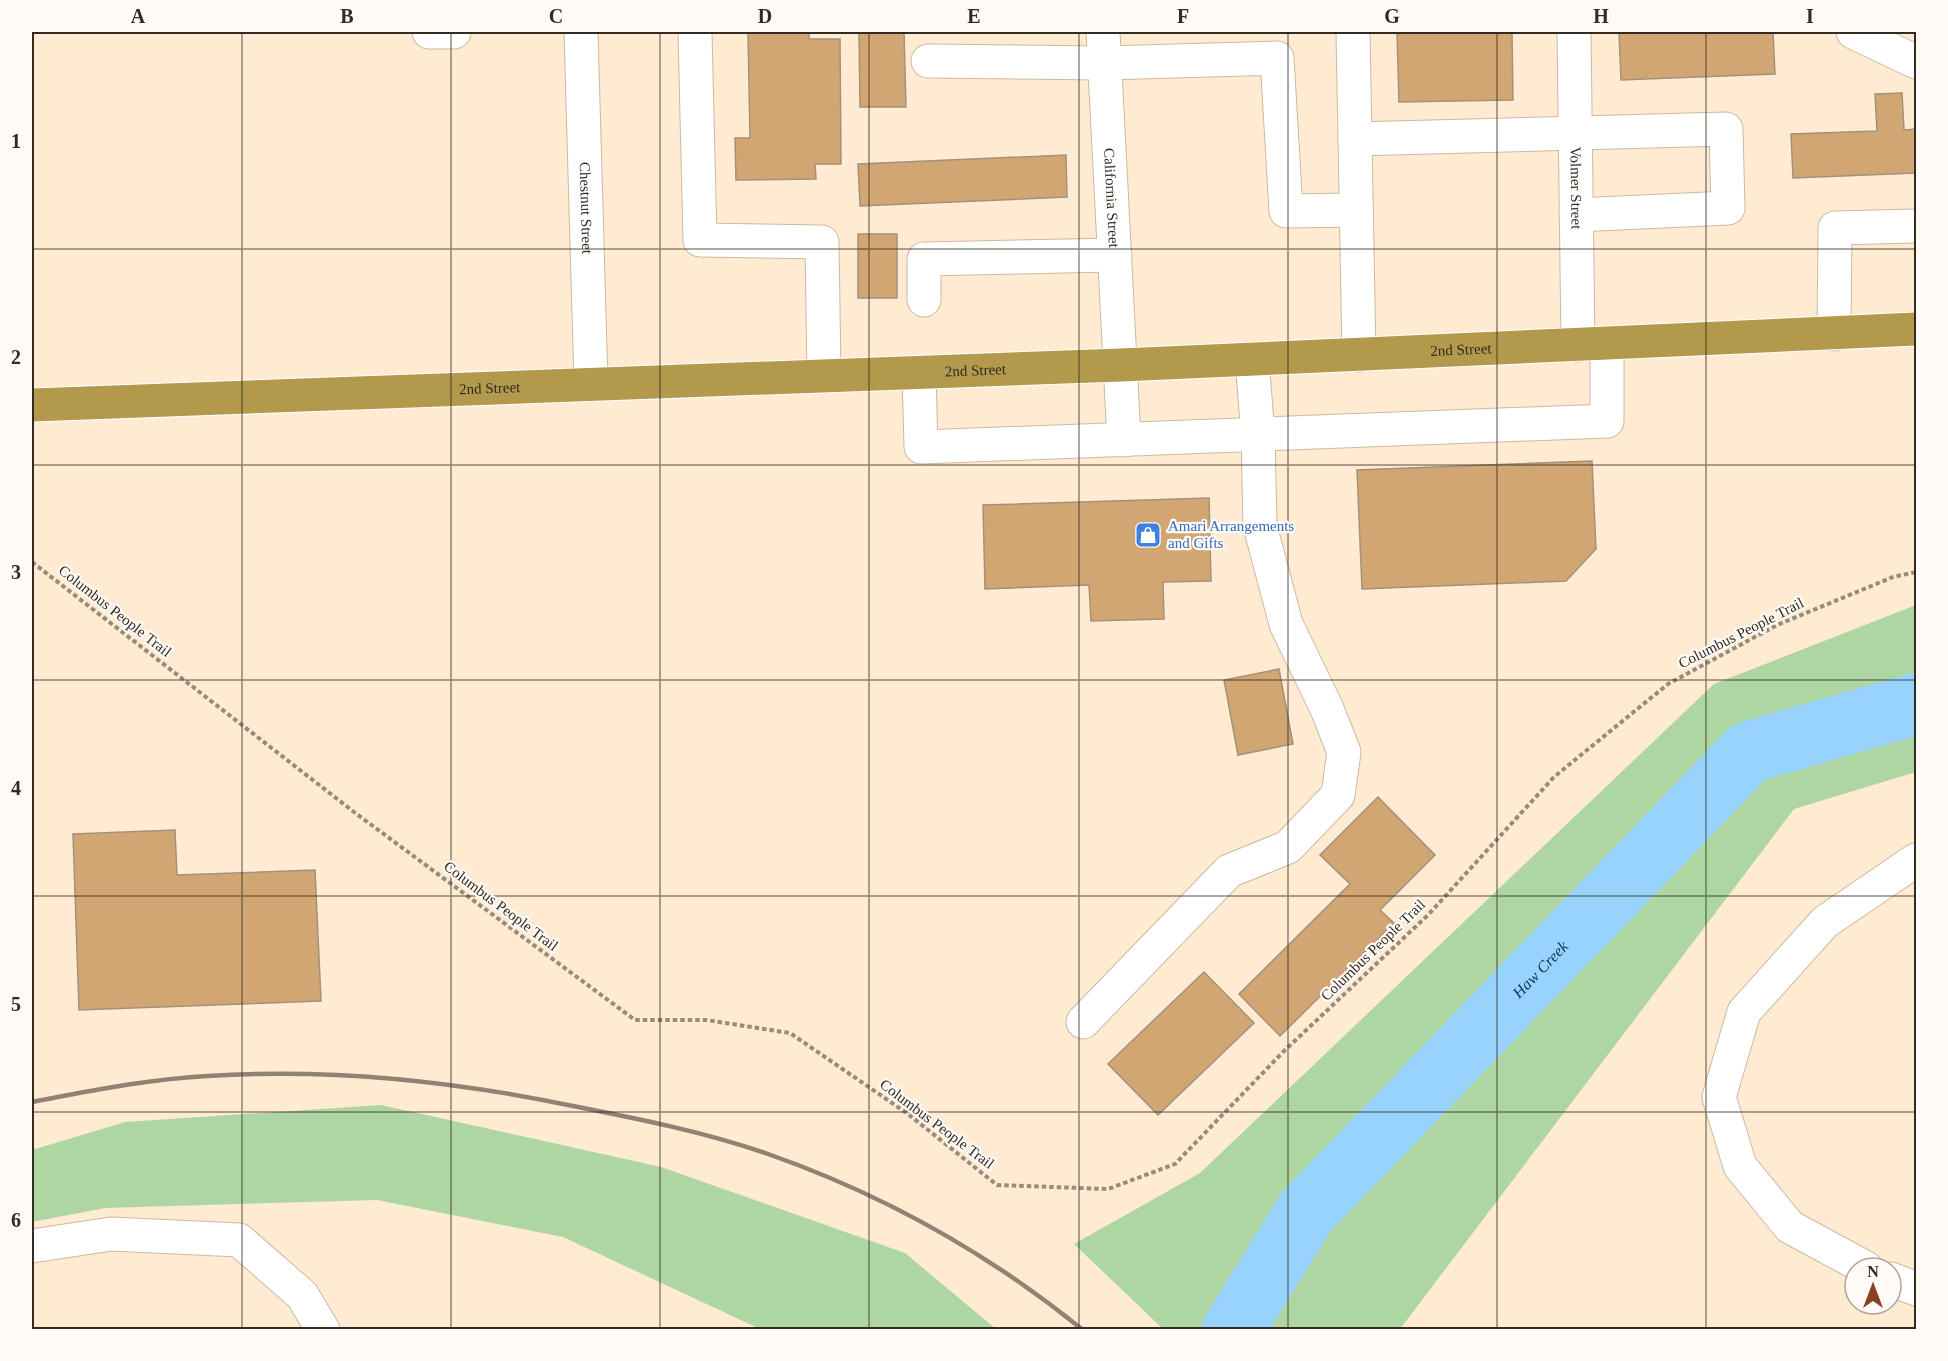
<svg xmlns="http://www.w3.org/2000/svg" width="1948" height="1361" font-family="Georgia,serif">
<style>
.green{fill:#aed6a2}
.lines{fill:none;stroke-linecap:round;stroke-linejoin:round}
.river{stroke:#98d3fe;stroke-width:62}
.building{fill:#d2a672;stroke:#a4917b;stroke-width:1.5}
.minor-casing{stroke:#cdb9a2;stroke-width:35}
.highway-casing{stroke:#fff;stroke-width:35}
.path{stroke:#998b7a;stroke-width:4;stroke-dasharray:4.5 3;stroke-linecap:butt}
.minor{stroke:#fff;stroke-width:33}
.highway{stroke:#b2994b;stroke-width:33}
.rail{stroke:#918373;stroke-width:4.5}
.grid{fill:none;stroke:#322b22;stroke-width:1.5;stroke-opacity:0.55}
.labels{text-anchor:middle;stroke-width:4.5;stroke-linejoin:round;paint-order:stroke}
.street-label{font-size:15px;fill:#322b22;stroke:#fefaf5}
.shop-label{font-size:15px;fill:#366cbe;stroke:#fefaf5;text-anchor:start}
.water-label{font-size:16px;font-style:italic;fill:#0b3a56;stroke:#fefaf5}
.neatline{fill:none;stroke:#322b22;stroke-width:2}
.grid-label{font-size:20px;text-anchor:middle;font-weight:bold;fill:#322b22}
</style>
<rect width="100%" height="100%" fill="#ffead2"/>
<!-- green -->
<g class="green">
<polygon points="1916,605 1916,772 1794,809 1400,1329 1163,1329 1074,1244 1200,1173 1714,684"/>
<polygon points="381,1105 661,1167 905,1253 996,1329 760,1329 563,1237 377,1200 105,1208 32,1222 32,1150 125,1122"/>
</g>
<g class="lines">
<!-- river -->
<path class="river" id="s1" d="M1233,1330L1306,1212L1749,752L1916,704"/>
</g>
<!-- building -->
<g class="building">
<polygon points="748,32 809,32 809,39 840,39 841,164 815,164 816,179 736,180 735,138 750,138"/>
<polygon points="859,32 904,32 906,107 860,107"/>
<polygon points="1397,32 1512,32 1513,100 1399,102"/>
<polygon points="1619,32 1773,32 1775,74 1621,80"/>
<polygon points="1902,93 1904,130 1916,129 1916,173 1793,178 1791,134 1877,131 1875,94"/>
<polygon points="1066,155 1067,197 860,206 858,164"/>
<rect x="858" y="234" width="39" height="64"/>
<polygon points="1592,461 1596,549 1566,581 1362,589 1357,470"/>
<polygon points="1209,498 1211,581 1163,582 1164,619 1091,621 1089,585 985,589 983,505"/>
<polygon points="1279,669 1293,744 1238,755 1224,680"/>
<polygon points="1378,797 1435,855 1380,910 1394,923 1280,1036 1239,994 1350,884 1320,855"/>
<polygon points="175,830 177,875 315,870 321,1001 79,1010 73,834"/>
<polygon points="1204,972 1254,1023 1158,1115 1108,1064"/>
</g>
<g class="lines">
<!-- minor casing -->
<g class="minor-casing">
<g id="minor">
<polyline points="429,32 454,32"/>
<path id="s2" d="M581,32L591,384"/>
<polyline points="695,32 700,240 822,242 824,375"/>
<path id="s3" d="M1103,32L1124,440"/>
<polyline points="1353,32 1359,355"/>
<path id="s4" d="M1574,32L1578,345"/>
<polyline points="1853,32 1916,62"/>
<polyline points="928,61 1105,63 1277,58 1286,211 1356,210"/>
<polyline points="1355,139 1726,129 1728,208 1576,215"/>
<polyline points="924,300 924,259 1115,255"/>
<polyline points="1834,334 1835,228 1916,226"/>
<polyline points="919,373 921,447 1607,421 1607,344"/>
<polyline points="1083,1022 1229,871 1288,847 1338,795 1344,752 1327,709 1286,624 1260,526 1258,435 1252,360"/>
<polyline points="32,1246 111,1234 239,1240 302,1295 323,1330"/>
<polyline points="1866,1268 1790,1227 1740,1166 1719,1097 1744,1012 1825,922 1916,860"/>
<polyline points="1891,1279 1916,1289"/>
</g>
</g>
<!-- highway casing -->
<g class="highway-casing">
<g id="highway">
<path id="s5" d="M32,405L1121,365L1916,329"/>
</g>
</g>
<!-- path -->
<polyline class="path" points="32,562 354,812 635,1020 706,1020 790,1033 908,1114 997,1185 1108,1189 1175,1164 1283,1052 1428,915 1554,777 1668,684 1777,625 1893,577 1916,572"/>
<!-- minor -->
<use href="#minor" class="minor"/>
<!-- highway -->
<use href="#highway" class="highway"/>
<!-- rail -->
<path class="rail" d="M32,1102C90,1091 149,1079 208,1076C330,1068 454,1081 573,1106C639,1119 705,1132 768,1154C882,1194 988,1253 1083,1330"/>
</g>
<!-- grid -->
<path class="grid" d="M242,32V1330M451,32V1330M660,32V1330M869,32V1330M1079,32V1330M1288,32V1330M1497,32V1330M1706,32V1330M32,249H1916M32,465H1916M32,680H1916M32,896H1916M32,1112H1916"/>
<!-- icons -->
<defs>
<g id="shop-square" transform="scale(1.35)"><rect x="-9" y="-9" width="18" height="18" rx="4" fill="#3f7fe0" stroke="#fefaf5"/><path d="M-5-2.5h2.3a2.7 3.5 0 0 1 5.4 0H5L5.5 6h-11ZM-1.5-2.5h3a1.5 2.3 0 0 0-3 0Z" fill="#fff"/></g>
</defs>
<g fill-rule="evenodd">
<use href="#shop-square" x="1148" y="535"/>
</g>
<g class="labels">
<!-- street labels -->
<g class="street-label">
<text dy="5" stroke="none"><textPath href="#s4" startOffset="156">Volmer Street</textPath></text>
<text dy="5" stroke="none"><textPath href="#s3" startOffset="166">California Street</textPath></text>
<text dy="5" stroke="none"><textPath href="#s2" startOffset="176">Chestnut Street</textPath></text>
<text dy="5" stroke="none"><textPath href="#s5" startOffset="1430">2nd Street</textPath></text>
<text dy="5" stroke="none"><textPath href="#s5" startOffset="944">2nd Street</textPath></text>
<text dy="5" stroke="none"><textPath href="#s5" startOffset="458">2nd Street</textPath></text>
<text transform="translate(115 611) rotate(38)" y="5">Columbus People Trail</text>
<text transform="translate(1741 633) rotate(-27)" y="5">Columbus People Trail</text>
<text transform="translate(501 906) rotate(37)" y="5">Columbus People Trail</text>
<text transform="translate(1373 950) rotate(-44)" y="5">Columbus People Trail</text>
<text transform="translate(937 1124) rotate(37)" y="5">Columbus People Trail</text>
</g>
<!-- shop labels -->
<g class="shop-label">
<text x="1168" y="531">Amari Arrangements<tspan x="1168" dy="17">and Gifts</tspan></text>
</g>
<!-- water labels -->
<g class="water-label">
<text dy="6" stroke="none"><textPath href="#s1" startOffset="476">Haw Creek</textPath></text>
</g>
</g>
<!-- border -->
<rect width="1948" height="1361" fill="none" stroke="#fefaf5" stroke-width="66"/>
<!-- north arrow -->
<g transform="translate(1873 1286)"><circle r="28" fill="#fefaf5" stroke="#aca7a1" stroke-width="1.5"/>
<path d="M0-4.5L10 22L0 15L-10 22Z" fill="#8a4123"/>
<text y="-9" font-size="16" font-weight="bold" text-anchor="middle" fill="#322b22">N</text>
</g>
<rect x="33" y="33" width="1882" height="1295" class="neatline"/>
<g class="grid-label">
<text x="138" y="23">A</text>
<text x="347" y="23">B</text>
<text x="556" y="23">C</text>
<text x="765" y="23">D</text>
<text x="974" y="23">E</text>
<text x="1183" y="23">F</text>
<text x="1392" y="23">G</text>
<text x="1601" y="23">H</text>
<text x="1810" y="23">I</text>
<text x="16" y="148">1</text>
<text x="16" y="364">2</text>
<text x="16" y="579">3</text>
<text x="16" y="795">4</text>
<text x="16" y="1011">5</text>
<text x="16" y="1227">6</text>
</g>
</svg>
